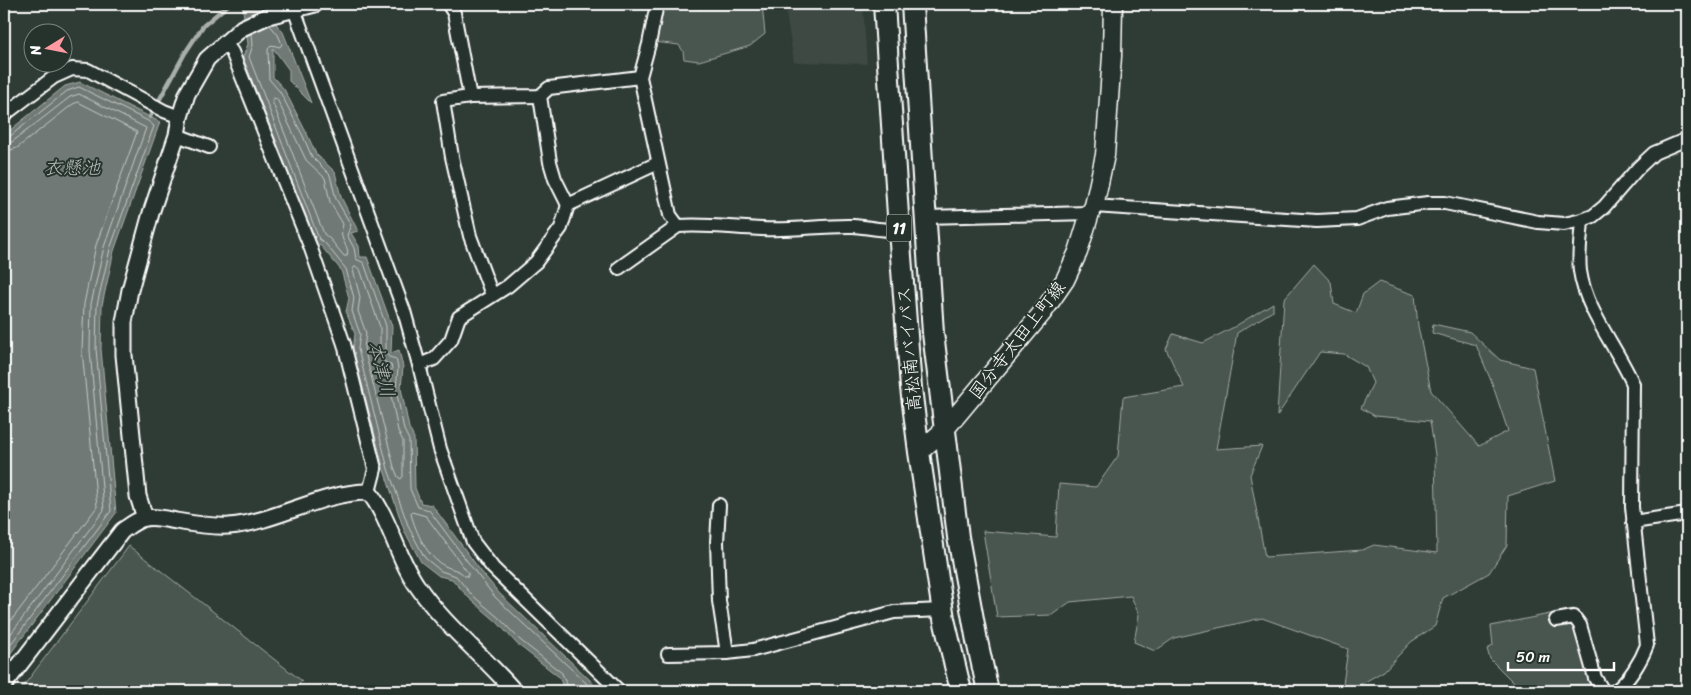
<svg xmlns="http://www.w3.org/2000/svg" width="1691" height="695" font-family="Sriracha,'Klee One',sans-serif">
<style>
.built{fill:#3c4842}
.green{fill:#4a544f;stroke:#a4aaa7}
.water{fill:#707975;stroke:#a9afac}
.lines{fill:none;stroke-linecap:round;stroke-linejoin:round}
.shore{stroke:#c6c9c8;stroke-width:1}
.stream{stroke:#a9afac;stroke-width:4.5}
.minor-casing{stroke:#fff;stroke-width:16}
.tertiary-casing{stroke:#fff;stroke-width:19}
.secondary-casing{stroke:#fff;stroke-width:21}
.trunk-casing{stroke:#fff;stroke-width:24}
.minor{stroke:#26332d;stroke-width:12}
.tertiary{stroke:#26332d;stroke-width:15}
.secondary{stroke:#26332d;stroke-width:18}
.trunk{stroke:#26332d;stroke-width:20}
.labels{text-anchor:middle;stroke-width:4;stroke-linejoin:round;paint-order:stroke}
.shield{fill:#26332d;stroke:#bec2c0;stroke-width:1}
.shield-label{font-size:16px;font-weight:bold;fill:#fff}
.street-label{font-size:18px;fill:#fff;stroke:#26332d}
.water-label{font-size:19px;font-style:italic;fill:#b8bcba;stroke:#26332d}
</style>
<rect width="100%" height="100%" fill="#2f3b35"/>
<filter id="ink" filterUnits="userSpaceOnUse"><feTurbulence type="fractalNoise" baseFrequency=".02" numOctaves="2"/><feDisplacementMap in="SourceGraphic" scale="10" xChannelSelector="R" yChannelSelector="G"/><feConvolveMatrix kernelMatrix="1 2 1 2 8 2 1 2 1" color-interpolation-filters="sRGB"/></filter>
<g filter="url(#ink)">
<!-- built -->
<polygon class="built" points="792,4 863,4 867,64 794,62 786,14"/>
<!-- green -->
<g class="green">
<polygon points="663,4 697,4 698,9 744,5 745,4 762,4 765,34 750,46 699,61 684,59 683,51 679,45 654,42"/>
<polygon points="1314,264 1331,282 1334,304 1356,313 1363,294 1379,282 1415,295 1418,326 1431,391 1479,446 1508,431 1492,383 1476,345 1432,333 1433,324 1470,332 1500,360 1533,368 1555,481 1508,496 1507,545 1489,573 1443,598 1435,626 1411,642 1384,671 1349,691 1342,691 1348,649 1262,618 1174,638 1155,651 1134,642 1139,615 1131,596 1070,602 1052,615 997,617 983,531 1056,537 1059,484 1096,487 1118,456 1123,397 1184,387 1166,349 1173,334 1203,343 1234,327 1273,303 1273,311 1237,333 1216,449 1262,446 1250,475 1265,557 1362,550 1374,545 1437,553 1435,455 1430,421 1375,416 1361,408 1373,383 1366,367 1344,354 1320,352 1277,416 1284,299"/>
<polygon points="129,546 302,681 294,691 27,691 22,688"/>
<polygon points="1574,609 1593,684 1517,686 1490,659 1487,649 1493,646 1491,626"/>
</g>
<!-- water -->
<g class="water">
<polygon points="242,4 259,4 283,32 311,103 289,81 289,70 273,48 273,77 284,89 307,134 316,154 335,172 341,197 358,231 351,233 359,246 360,257 367,257 392,326 391,353 399,350 403,367 401,388 409,428 414,438 415,488 421,503 432,505 480,570 499,593 590,680 599,691 565,691 559,677 517,644 497,622 468,597 452,579 439,576 421,562 404,530 384,470 353,349 355,334 346,312 349,298 341,270 321,246 315,243 243,57 248,44"/>
<polygon points="80,82 160,122 114,251 102,305 101,349 116,513 4,662 4,135 65,86"/>
</g>
<g class="lines">
<!-- shore -->
<g class="shore">
<polyline points="270,25 278,35 282,44 280,47 272,45 268,49 269,79 280,92 303,136 312,157 330,175 336,199 351,225 347,235 354,248 356,259 364,263 386,326 386,353 389,357 396,359 398,368 396,389 404,430 409,440 410,489 418,507 429,510 476,573 495,597 586,683 593,691"/>
<polyline points="252,33 253,45 249,57 319,239 325,243 346,269 354,298 352,311 360,334 358,349 388,469 409,528 425,558 441,571 456,576 471,594 500,619 520,640 562,673 569,691"/>
<path d="M273,98L277,99L306,160L325,178L330,202L343,224C337,242 351,245 347,256H344L330,239L324,234L272,101Z"/>
<polyline points="4,138 9,137 67,91 79,87 148,121 154,126 110,249 97,305 96,349 111,511 4,653"/>
<polyline points="4,144 12,142 70,97 79,94 146,128 104,247 91,304 90,350 104,510 4,643"/>
<polyline points="4,152 17,148 73,104 78,102 137,132 96,245 84,304 82,350 97,507 4,630"/>
<polygon points="355,267 360,269 380,327 380,356 385,362 391,365 392,368 390,390 398,431 403,441 403,476 401,479 398,477 394,467 364,348 366,333 358,311 360,297 353,270"/>
<path d="M412,512L426,516L468,573V576H465C458,569 453,570 445,566C427,558 416,532 411,514Z"/>
</g>
<!-- stream -->
<polyline class="stream" points="150,117 185,53 203,26 229,4"/>
<!-- minor casing -->
<g class="minor-casing">
<g id="minor">
<polyline points="448,4 454,13 470,97 540,96 549,88 640,77"/>
<path d="M657,4L649,44L640,77L670,215L678,226C708,224 733,228 762,229C793,231 823,225 853,226C869,227 883,231 899,230"/>
<polyline points="294,9 404,311 419,365 440,449 473,542 493,568 619,691"/>
<polyline points="225,42 232,52 310,246 344,344 375,469 369,492"/>
<polyline points="540,96 550,162 555,179 568,205"/>
<polyline points="470,97 443,101 452,157 470,236 492,295"/>
<polyline points="4,115 54,77 72,69 88,70 164,111 180,117"/>
<polyline points="177,135 209,147"/>
<polyline points="1094,206 1317,221 1357,219 1387,208 1428,203 1445,203 1538,222 1564,224 1582,220 1593,216 1604,207 1638,168 1654,153 1687,139"/>
<polyline points="925,217 1090,213"/>
<path d="M1582,220C1581,237 1578,255 1580,271C1586,312 1617,347 1633,384L1632,507L1647,645C1641,661 1629,681 1615,691"/>
<polyline points="619,268 678,226"/>
<polyline points="419,365 434,359 451,340 459,317 508,286 536,262 561,228 568,205 658,163"/>
<polyline points="719,505 717,542 719,601 727,653"/>
<polyline points="1633,522 1687,514"/>
<polyline points="1556,620 1574,617 1580,625 1595,678 1603,691"/>
<polyline points="668,654 727,653 753,650 894,612 943,610"/>
</g>
</g>
<!-- tertiary casing -->
<g class="tertiary-casing">
<g id="tertiary">
<polyline points="145,518 138,496 124,355 124,322 130,290 151,213 177,135 180,117 187,94 207,59 242,28 268,16 315,4"/>
<path d="M4,685L122,531C129,526 136,520 145,518C155,516 166,519 176,521C193,524 211,527 229,526C277,522 320,492 369,492C391,521 397,558 418,587C445,626 483,655 514,691"/>
</g>
</g>
<!-- secondary casing -->
<g class="secondary-casing">
<polyline id="secondary" points="919,452 944,430 957,415 1043,312 1065,280 1078,252 1090,213 1094,206 1105,155 1112,56 1113,4"/>
</g>
<!-- trunk casing -->
<g class="trunk-casing">
<g id="trunk">
<polyline points="884,4 899,230 911,388 919,452 944,619 961,691"/>
<polyline points="912,4 933,333 958,537 977,641 988,691"/>
</g>
</g>
<!-- minor -->
<use href="#minor" class="minor"/>
<!-- tertiary -->
<use href="#tertiary" class="tertiary"/>
<!-- secondary -->
<use href="#secondary" class="secondary"/>
<!-- trunk -->
<use href="#trunk" class="trunk"/>
</g>
</g>
<g class="labels">
<!-- shield labels -->
<rect class="shield" x="886.5" y="214.5" width="25" height="27" rx="4"/>
<g class="shield-label">
<text x="899" y="234">11</text>
</g>
<!-- street labels -->
<g class="street-label">
<text transform="translate(1017 340) rotate(-52)" y="6">国分寺太田上町線</text>
<text transform="translate(909 349) rotate(-95)" y="6">高松南バイパス</text>
</g>
<!-- water labels -->
<g class="water-label">
<text x="72" y="174">衣懸池</text>
<text transform="translate(382 369) rotate(76)" y="7">本津川</text>
</g>
</g>
<!-- margin -->
<rect width="1691" height="695" fill="none" stroke="#26332d" stroke-width="20"/>
<rect x="10" y="10" width="1671" height="675" fill="none" stroke="#fff" stroke-width="2" filter="url(#ink)"/>
<!-- north arrow -->
<g transform="translate(48 48) rotate(260)"><circle r="24" fill="#26332d" stroke="#7d8581"/>
<path d="M0-4L9 19L0 12L-9 19Z" fill="#ff9aa2"/>
<text y="-8" font-size="14" font-weight="bold" text-anchor="middle" fill="#ffffff">N</text>
</g>
<!-- scale -->
<path d="M1508 662v8h106v-8" fill="none" stroke="#ffffff" stroke-width="2.5"/>
<text x="1516" y="662" font-size="15" fill="#ffffff" stroke="#26332d" stroke-width="4" paint-order="stroke">50 m</text>
</svg>
